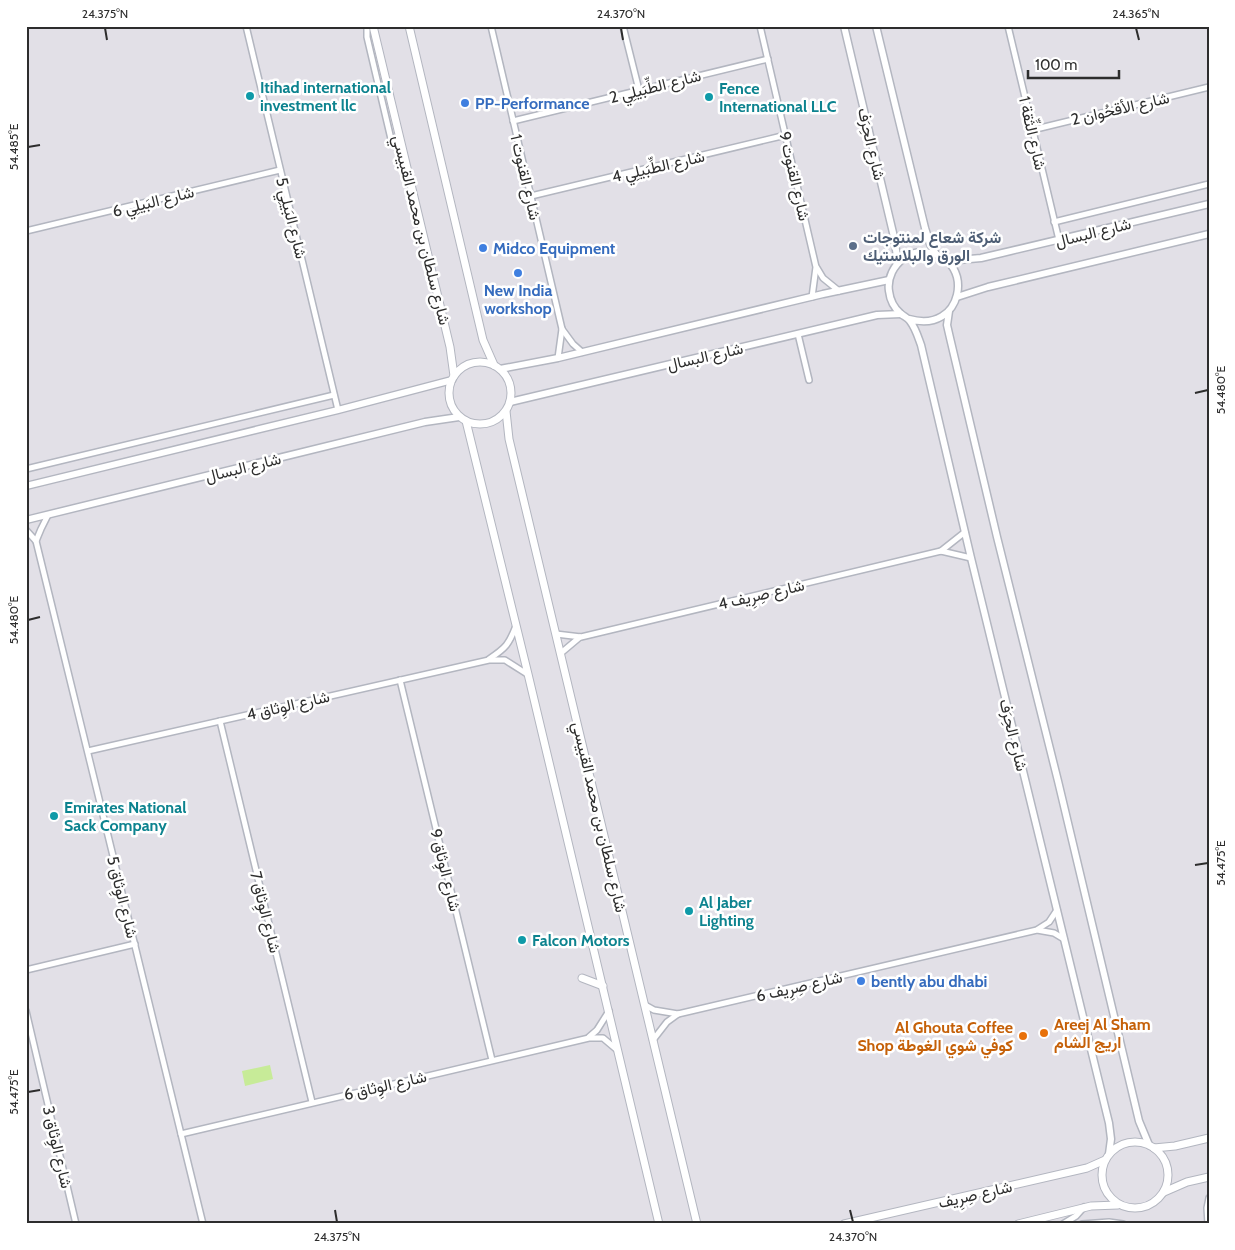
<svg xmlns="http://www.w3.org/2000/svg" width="1235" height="1250" font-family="Cabin,Vazirmatn,sans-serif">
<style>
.industrial{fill:#e2e0e7}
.pitch{fill:#c7eb98}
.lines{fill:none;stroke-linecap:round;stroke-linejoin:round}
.minor-casing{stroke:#b3b6c0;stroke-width:8}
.tertiary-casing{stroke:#b3b6c0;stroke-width:9}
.secondary-casing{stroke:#b3b6c0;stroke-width:9}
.minor{stroke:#fff;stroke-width:5}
.tertiary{stroke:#fff;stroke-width:6}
.secondary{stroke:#fff;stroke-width:7}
.ticks{fill:none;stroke:#2d2d2d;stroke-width:2}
.culture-dot{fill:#0f9aa8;stroke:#fff;stroke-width:2}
.shop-dot{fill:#3f7fe0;stroke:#fff;stroke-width:2}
.service-dot{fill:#5c6f8a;stroke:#fff;stroke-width:2}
.food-dot{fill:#e8710a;stroke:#fff;stroke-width:2}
.labels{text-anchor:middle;stroke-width:5;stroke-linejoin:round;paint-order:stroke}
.street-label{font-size:16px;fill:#2d2d2d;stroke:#fff}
.culture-label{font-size:16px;font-weight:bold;fill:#0d838f;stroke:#fff;text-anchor:start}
.shop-label{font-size:16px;font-weight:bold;fill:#366cbe;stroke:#fff;text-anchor:start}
.service-label{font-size:16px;font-weight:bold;fill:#4e5e75;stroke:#fff;text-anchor:start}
.food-label{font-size:16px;font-weight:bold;fill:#c56008;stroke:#fff;text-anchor:start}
.neatline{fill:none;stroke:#2d2d2d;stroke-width:2}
.ticks-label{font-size:12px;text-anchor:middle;fill:#2d2d2d}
</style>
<rect width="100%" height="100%" fill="#eee8e0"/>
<!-- industrial -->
<rect class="industrial" x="26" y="26" width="1183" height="1198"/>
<!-- pitch -->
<polygon class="pitch" points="270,1065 273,1079 245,1086 242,1071"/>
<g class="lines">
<!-- minor casing -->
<g class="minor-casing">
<g id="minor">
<polyline points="246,26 338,410"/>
<polyline points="367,26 367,37 391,139 403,158"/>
<polyline points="491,26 562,329 573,344 582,352"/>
<polyline points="623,26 639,90"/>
<polyline points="760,26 816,267 812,297"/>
<polyline points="1008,26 1059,240"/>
<polyline points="513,121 768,59"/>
<polyline points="1032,130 1209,87"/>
<polyline points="531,196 786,135"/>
<polyline points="1054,222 1209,184"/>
<polyline points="26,231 280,170"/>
<polyline points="817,268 823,278 839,291"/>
<polyline points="798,334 809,380"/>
<polyline points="558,358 562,329"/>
<polyline points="26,469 334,395"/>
<polyline points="26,530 36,541 203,1224"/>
<polyline points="36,541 41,529 48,515"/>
<polyline points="941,551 965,532"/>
<polyline points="556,634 581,637 941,551 971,558"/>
<polyline points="561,653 580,637"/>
<path d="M489,659C506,648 509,644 516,626"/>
<polyline points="400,680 492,1060"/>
<polyline points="220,721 312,1102"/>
<polyline points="88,751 489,660 505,660 527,674"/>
<polyline points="1038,929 1049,922 1057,910"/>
<polyline points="26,970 135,944"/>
<polyline points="645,1005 654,1010 678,1014 1037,930 1054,933 1064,939"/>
<polyline points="26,1011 76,1224"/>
<polyline points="589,1037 597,1030 609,1011"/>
<polyline points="653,1040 667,1022 678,1014"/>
<polyline points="181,1134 589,1038 603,1038 616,1049"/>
<polyline points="1063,1224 1076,1216 1084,1207"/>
<polyline points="1082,1224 1109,1222 1123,1224"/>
<polyline points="1208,1224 1207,1208 1209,1198"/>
</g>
</g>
<!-- tertiary casing -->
<g class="tertiary-casing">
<g id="tertiary">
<polyline points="844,26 894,237 898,263"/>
<polyline points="876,26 925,228 930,244 936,254"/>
<polyline points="947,261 981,258 1209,204"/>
<polyline points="957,297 988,287 1209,234"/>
<polyline points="949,311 947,325 950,338 997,537 1058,781 1139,1121 1149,1145"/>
<path d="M909,319C964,335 975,260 930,253C921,251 911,253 904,258C894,265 887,278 889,291C890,300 894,308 901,314C905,317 908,318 910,321C916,329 918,337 921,345L971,558L1109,1123L1111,1139L1109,1154"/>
<polyline points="500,369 558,358 823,294 889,280"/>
<polyline points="510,402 877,315 901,314"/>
<polyline points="26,486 338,410 452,380"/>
<polyline points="26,520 425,422 459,417"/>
</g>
</g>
<!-- secondary casing -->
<g class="secondary-casing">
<g id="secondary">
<polyline points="373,26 450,347 454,376"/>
<polyline points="409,26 483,340 494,365"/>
<circle cx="480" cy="393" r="31"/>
<polyline points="506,411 509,439 697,1224"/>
<polyline points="466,421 528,674 659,1224"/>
<polyline points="582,978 603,986"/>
<circle cx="1135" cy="1175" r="33"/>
<polyline points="1154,1148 1175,1146 1209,1138"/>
<polyline points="1164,1192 1187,1182 1209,1177"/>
<polyline points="844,1224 1087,1168 1105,1160"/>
<polyline points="1018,1224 1091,1206 1118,1205"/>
</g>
</g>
<!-- minor -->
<use href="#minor" class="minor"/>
<!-- tertiary -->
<use href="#tertiary" class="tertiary"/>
<!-- secondary -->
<use href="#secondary" class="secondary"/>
</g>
<!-- ticks -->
<path class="ticks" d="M105,28L107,40M621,28L623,40M1136,28L1139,40M28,147L40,145M1195,393L1208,390M28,620L40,617M1195,865L1208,863M28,1092L40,1090M335,1210L337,1222M850,1210L853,1222"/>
<!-- markers -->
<g class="culture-dot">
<circle cx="250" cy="96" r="5"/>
<circle cx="709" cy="97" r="5"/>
<circle cx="54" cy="816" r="5"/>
<circle cx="689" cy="911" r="5"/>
<circle cx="522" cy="940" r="5"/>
</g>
<g class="shop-dot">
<circle cx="465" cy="103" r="5"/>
<circle cx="483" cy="248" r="5"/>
<circle cx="518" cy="273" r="5"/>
<circle cx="861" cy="981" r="5"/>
</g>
<circle class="service-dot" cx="853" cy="246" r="5"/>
<g class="food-dot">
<circle cx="1044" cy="1033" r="5"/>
<circle cx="1023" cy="1036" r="5"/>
</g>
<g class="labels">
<!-- street labels -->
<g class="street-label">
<text transform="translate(655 86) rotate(-14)" y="6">شارع الطِّبَيلِي 2</text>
<text transform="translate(1120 108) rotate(-13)" y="6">شارع الأقحُوان 2</text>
<text transform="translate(1033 133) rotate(77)" y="6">شارع الثِّقة 1</text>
<text transform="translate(872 144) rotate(77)" y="6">شارع الحِرَف</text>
<text transform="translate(658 166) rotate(-13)" y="6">شارع الطِّبَيلِي 4</text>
<text transform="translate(795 176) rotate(77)" y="6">شارع القنوت 9</text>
<text transform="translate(526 177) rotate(77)" y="6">شارع القنوت 1</text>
<text transform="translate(153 201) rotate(-14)" y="6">شارع البَيلِي 6</text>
<text transform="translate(292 218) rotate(76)" y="6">شارع البَيلِي 5</text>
<text transform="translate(422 230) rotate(76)" y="6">شارع سلطان بن محمد القبيسي</text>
<text transform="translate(1093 232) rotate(-14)" y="6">شارع البسال</text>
<text transform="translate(705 356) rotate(-13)" y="6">شارع البسال</text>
<text transform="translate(243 467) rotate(-14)" y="6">شارع البسال</text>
<text transform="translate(761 594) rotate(-13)" y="6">شارع صِرِيف 4</text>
<text transform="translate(288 705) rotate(-13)" y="6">شارع الوِثاق 4</text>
<text transform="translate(1014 735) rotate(76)" y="6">شارع الحِرَف</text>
<text transform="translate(600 817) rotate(77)" y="6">شارع سلطان بن محمد القبيسي</text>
<text transform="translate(446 870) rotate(76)" y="6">شارع الوِثاق 9</text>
<text transform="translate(123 897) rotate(76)" y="6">شارع الوِثاق 5</text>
<text transform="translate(266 912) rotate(76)" y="6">شارع الوِثاق 7</text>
<text transform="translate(799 986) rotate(-13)" y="6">شارع صِرِيف 6</text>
<text transform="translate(385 1085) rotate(-13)" y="6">شارع الوِثاق 6</text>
<text transform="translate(58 1147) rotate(77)" y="6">شارع الوِثاق 3</text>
<text transform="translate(975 1194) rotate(-13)" y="6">شارع صِرِيف</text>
</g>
<!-- culture labels -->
<g class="culture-label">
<text x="260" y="93">Itihad international<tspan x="260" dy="18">investment llc</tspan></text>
<text x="719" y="94">Fence<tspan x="719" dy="18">International LLC</tspan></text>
<text x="64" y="813">Emirates National<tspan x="64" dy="18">Sack Company</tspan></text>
<text x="699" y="908">Al Jaber<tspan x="699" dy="18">Lighting</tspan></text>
<text x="532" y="946">Falcon Motors</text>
</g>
<!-- shop labels -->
<g class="shop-label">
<text x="475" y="109">PP-Performance</text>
<text x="493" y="254">Midco Equipment</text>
<text x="518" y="296" text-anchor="middle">New India<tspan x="518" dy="18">workshop</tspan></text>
<text x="871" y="987">bently abu dhabi</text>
</g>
<!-- service labels -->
<g class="service-label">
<text x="863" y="243">شركة شعاع لمنتوجات<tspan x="863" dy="18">الورق والبلاستيك</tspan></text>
</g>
<!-- food labels -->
<g class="food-label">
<text x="1054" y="1030">Areej Al Sham<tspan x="1054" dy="18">اريج الشام</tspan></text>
<text x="1013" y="1033" text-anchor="end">Al Ghouta Coffee<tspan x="1013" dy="18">Shop كوفي شوي الغوطة</tspan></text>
</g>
</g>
<!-- border -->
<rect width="1235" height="1250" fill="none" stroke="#ffffff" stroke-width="55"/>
<!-- scale -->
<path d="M1028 70v8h91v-8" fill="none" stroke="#2d2d2d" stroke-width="2.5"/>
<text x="1035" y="70" font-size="15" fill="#2d2d2d" stroke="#ffffff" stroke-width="4" paint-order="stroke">100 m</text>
<rect x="28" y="28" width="1180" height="1194" class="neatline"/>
<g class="ticks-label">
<text x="105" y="18">24.375°N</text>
<text x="621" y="18">24.370°N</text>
<text x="1136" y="18">24.365°N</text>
<text transform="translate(14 147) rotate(-90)" y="4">54.485°E</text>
<text transform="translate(1221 390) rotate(-90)" y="4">54.480°E</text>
<text transform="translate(14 620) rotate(-90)" y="4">54.480°E</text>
<text transform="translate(1221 863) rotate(-90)" y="4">54.475°E</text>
<text transform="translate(14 1092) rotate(-90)" y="4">54.475°E</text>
<text x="337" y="1241">24.375°N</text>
<text x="853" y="1241">24.370°N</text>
</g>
</svg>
